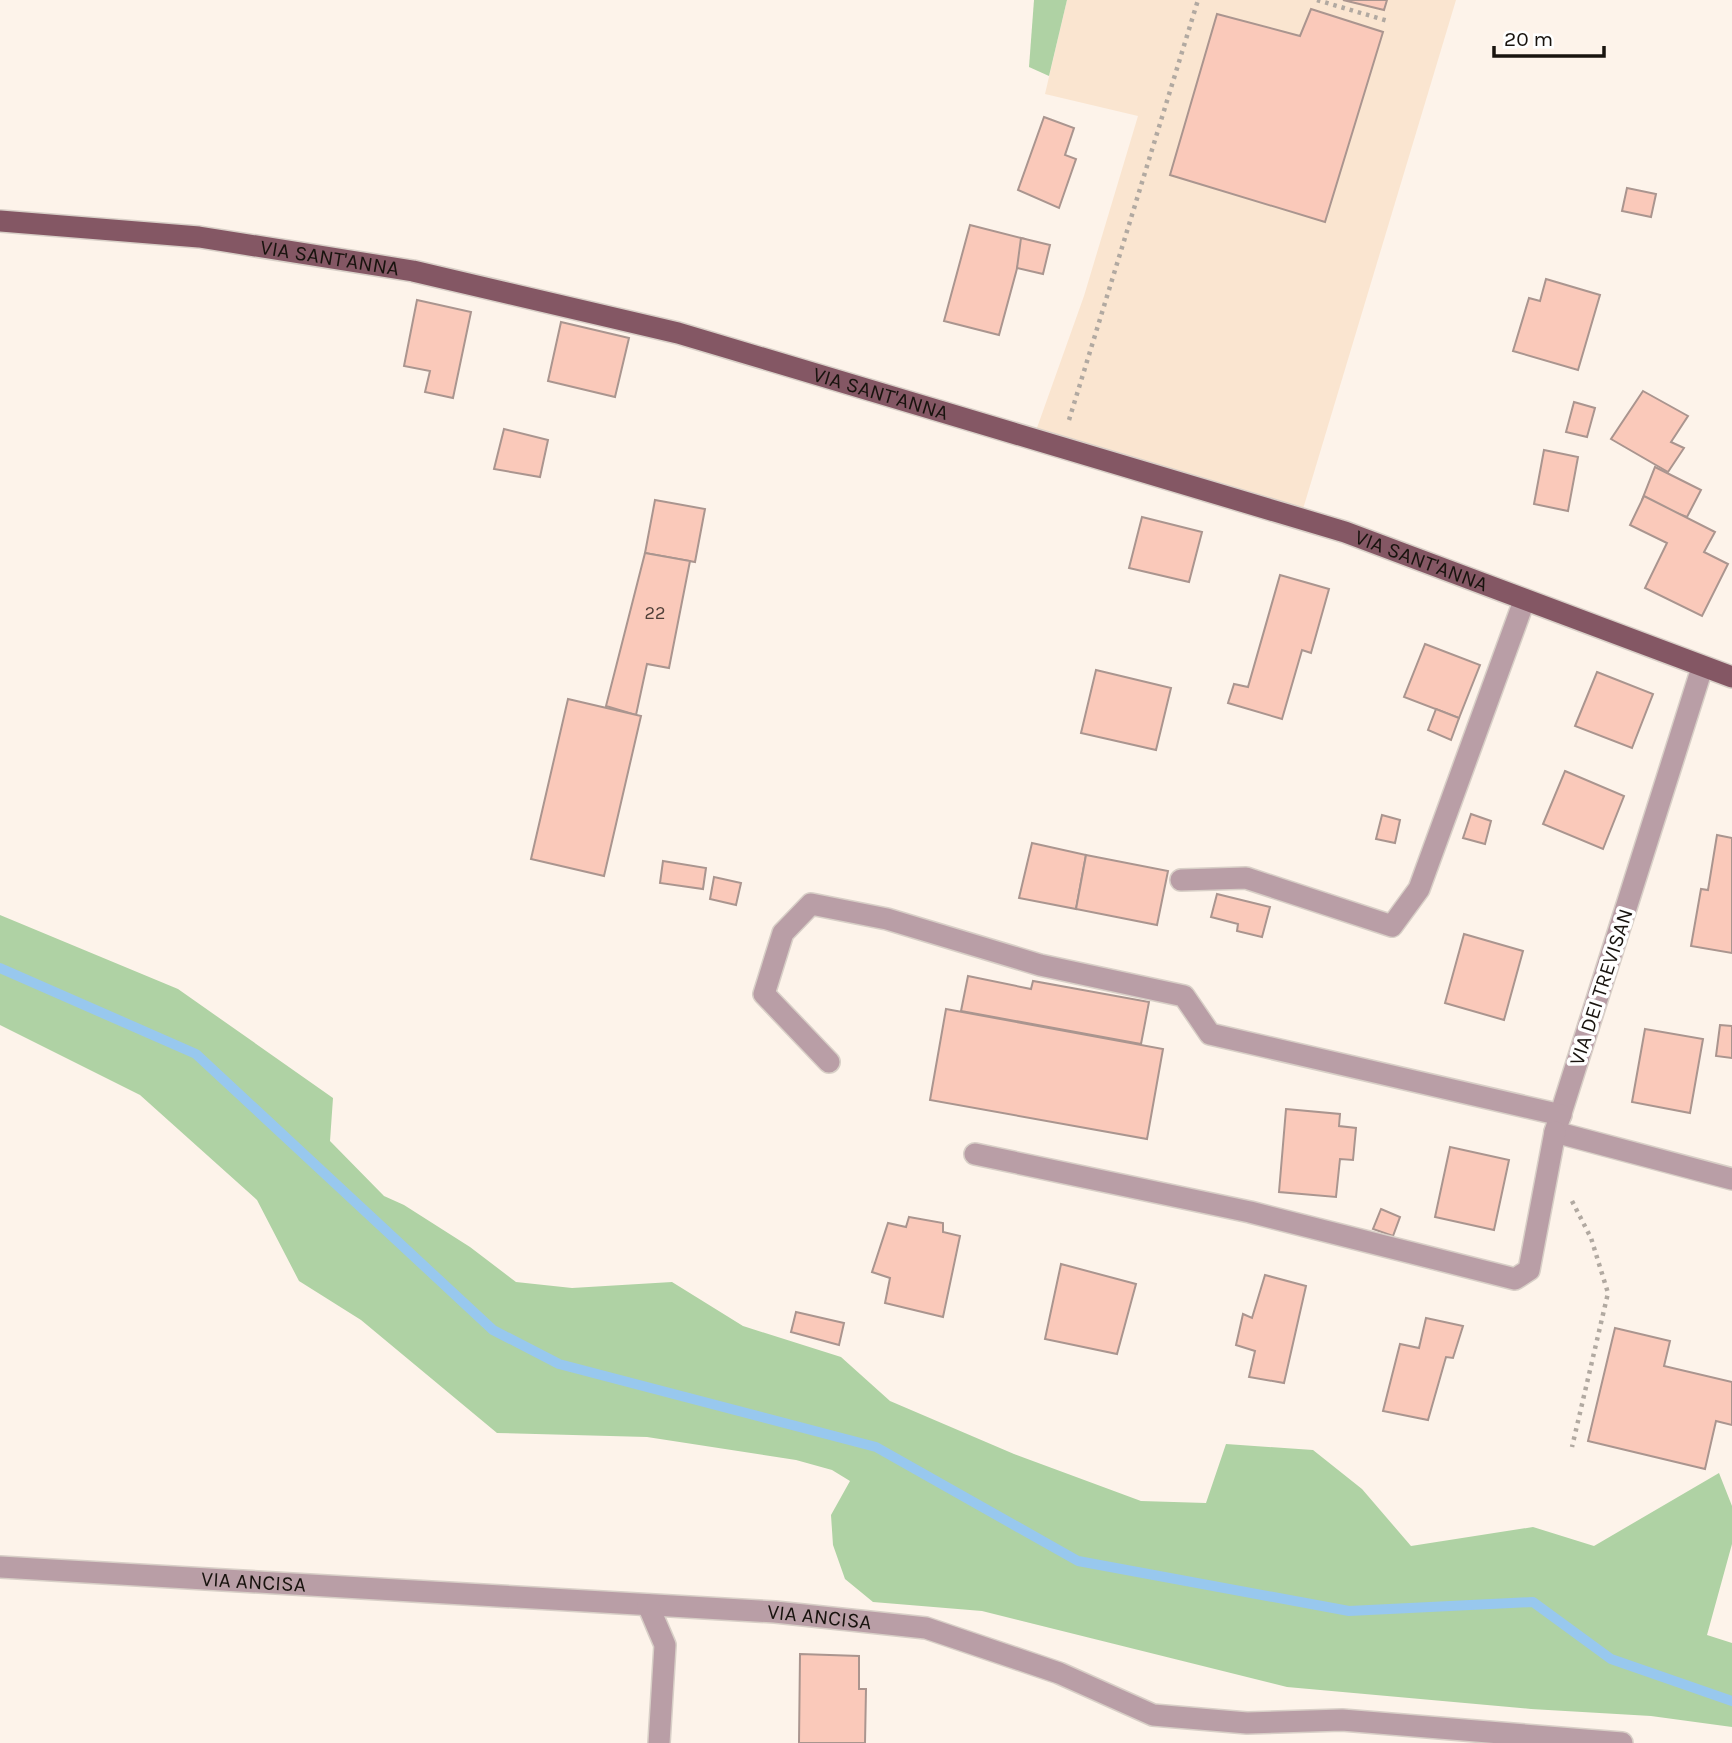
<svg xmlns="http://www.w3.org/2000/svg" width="1732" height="1743" font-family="Karla,sans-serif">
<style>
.built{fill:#fae5d0}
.forest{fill:#afd2a4}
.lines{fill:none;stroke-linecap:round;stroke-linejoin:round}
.stream{stroke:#98c8ee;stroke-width:10}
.building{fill:#fac9ba;stroke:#aa958f;stroke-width:2}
.minor-casing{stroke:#d8cfc7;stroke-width:24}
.major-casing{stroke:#d8cfc7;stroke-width:24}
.path{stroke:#b1a9a1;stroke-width:4.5;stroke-dasharray:3.5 5;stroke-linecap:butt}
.minor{stroke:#b99ea6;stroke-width:21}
.major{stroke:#845764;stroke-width:21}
.labels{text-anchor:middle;stroke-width:7;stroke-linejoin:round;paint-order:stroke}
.number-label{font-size:18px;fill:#504039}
.street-label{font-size:21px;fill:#18130e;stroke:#fff}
</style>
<rect width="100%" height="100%" fill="#fdf3ea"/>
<!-- built -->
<polygon class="built" points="1067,0 1456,0 1300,519 1033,439 1084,296 1138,116 1045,94"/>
<!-- forest -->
<g class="forest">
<polygon points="1034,0 1067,0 1049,76 1029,67"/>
<polygon points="0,915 178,989 333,1098 330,1141 384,1196 404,1205 470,1247 516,1282 572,1288 672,1282 743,1326 841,1357 890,1401 1014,1454 1141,1501 1206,1503 1226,1444 1313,1450 1362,1489 1411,1546 1533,1527 1594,1546 1719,1473 1732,1506 1732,1544 1707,1635 1732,1643 1732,1727 1651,1716 1531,1709 1287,1687 982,1611 873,1602 845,1579 833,1545 831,1515 850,1481 832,1470 796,1460 647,1437 497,1433 361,1320 299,1281 257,1200 140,1095 0,1025"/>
</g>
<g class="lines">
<!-- stream -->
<polyline class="stream" points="0,968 196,1054 493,1330 559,1364 876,1447 1078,1561 1349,1611 1533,1602 1611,1659 1732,1701"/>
</g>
<!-- building -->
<g class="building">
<polygon points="1343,0 1387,0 1384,10"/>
<polygon points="1311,9 1383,32 1325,222 1170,175 1217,14 1300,36"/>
<polygon points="1044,117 1074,128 1065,155 1076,159 1059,208 1018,190"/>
<polygon points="1627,188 1656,194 1651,217 1622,211"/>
<polygon points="970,225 1025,239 999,335 944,321"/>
<polygon points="1021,238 1050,245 1043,274 1017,268"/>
<polygon points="1546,279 1600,295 1578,370 1513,351 1529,298 1540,301"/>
<polygon points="417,300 471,312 453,398 425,392 430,371 404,366"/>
<polygon points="561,322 629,338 615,397 548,381"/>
<polygon points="1643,391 1688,416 1671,442 1684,448 1668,472 1611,439"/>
<polygon points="1574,402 1595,408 1587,437 1566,432"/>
<polygon points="504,429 548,440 540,477 494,469"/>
<polygon points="1544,450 1578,457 1568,511 1534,504"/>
<polygon points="1655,467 1701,490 1687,517 1642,500"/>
<polygon points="1644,496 1715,532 1704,552 1728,564 1702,616 1645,588 1667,543 1630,525"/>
<polygon points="655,500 705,509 695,562 645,553"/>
<polygon points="1142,517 1202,532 1189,582 1129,568"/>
<polygon points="645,553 690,561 669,668 647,664 636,715 606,706"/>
<polygon points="1280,575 1329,589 1311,653 1302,650 1282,719 1228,703 1234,684 1248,687"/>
<polygon points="1425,644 1480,665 1459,718 1404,697"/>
<polygon points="1096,670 1171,688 1156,750 1081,733"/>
<polygon points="1597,672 1653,694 1632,748 1575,726"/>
<polygon points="568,699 641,716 604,876 531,859"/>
<polygon points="1436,709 1459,718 1451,740 1428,730"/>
<polygon points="1565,771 1624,796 1603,849 1543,824"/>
<polygon points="1471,814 1491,821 1485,844 1463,838"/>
<polygon points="1382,815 1400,820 1395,843 1376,839"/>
<polygon points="1717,835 1732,838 1732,953 1691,946 1701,889 1708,890"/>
<polygon points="1032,843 1086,855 1076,909 1019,898"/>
<polygon points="1086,855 1168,871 1157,925 1076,909"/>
<polygon points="663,861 706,868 703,889 660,883"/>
<polygon points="714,877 741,883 736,905 710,899"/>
<polygon points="1217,894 1270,907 1262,937 1237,931 1238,924 1211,917"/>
<polygon points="1464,934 1523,951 1504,1020 1445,1003"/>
<polygon points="968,976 1031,989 1033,981 1149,1002 1141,1044 961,1011"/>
<polygon points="946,1009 1163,1049 1147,1139 930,1100"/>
<polygon points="1720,1025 1732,1026 1732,1058 1716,1056"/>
<polygon points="1645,1029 1703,1039 1690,1113 1632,1102"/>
<polygon points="1286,1109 1340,1114 1339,1126 1356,1128 1353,1160 1340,1159 1336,1197 1279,1192"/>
<polygon points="1450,1147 1509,1160 1494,1230 1435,1217"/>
<polygon points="1381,1209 1400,1217 1393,1236 1373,1229"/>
<polygon points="909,1217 943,1223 943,1232 960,1236 943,1317 885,1303 890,1278 872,1272 888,1223 906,1227"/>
<polygon points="1061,1264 1136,1284 1117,1354 1045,1339"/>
<polygon points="1265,1275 1306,1286 1284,1383 1249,1377 1255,1351 1236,1345 1243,1314 1252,1318"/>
<polygon points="796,1312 844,1323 839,1345 791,1332"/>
<polygon points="1426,1318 1463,1326 1453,1358 1446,1357 1428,1420 1383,1411 1400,1344 1419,1348"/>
<polygon points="1615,1328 1670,1341 1664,1366 1732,1382 1732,1425 1716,1421 1705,1469 1588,1441"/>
<polygon points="800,1654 859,1656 859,1689 866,1689 865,1743 799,1743"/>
</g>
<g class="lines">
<!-- minor casing -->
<g class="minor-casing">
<g id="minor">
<polyline points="1702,668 1555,1132 1732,1179"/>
<polyline points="1181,880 1246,878 1392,926 1419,889 1524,601"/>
<polyline points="829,1062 764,994 783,933 811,904 887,919 1040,965 1184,996 1210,1034 1561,1115"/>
<polyline points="975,1154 1250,1212 1515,1279 1529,1270 1555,1132"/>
<path id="s1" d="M0,1567L775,1612L926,1628L1059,1673L1153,1715L1247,1723L1342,1720L1622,1743"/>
<polyline points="648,1605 665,1645 659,1743"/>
</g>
</g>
<!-- major casing -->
<g class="major-casing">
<g id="major">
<path id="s2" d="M0,221L199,237L413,271L678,333L1345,532L1732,677"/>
</g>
</g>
<!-- path -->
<g class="path">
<polyline points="1317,0 1388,21"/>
<polyline points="1069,420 1198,0"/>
<polyline points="1572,1201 1591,1238 1608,1293 1572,1447"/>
</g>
<!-- minor -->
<use href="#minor" class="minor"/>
<!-- major -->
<use href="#major" class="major"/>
</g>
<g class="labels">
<!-- number labels -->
<g class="number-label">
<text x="655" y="619">22</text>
</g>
<!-- street labels -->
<g class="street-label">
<text dy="7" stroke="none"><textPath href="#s2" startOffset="332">VIA SANT'ANNA</textPath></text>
<text dy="7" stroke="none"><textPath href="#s2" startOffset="900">VIA SANT'ANNA</textPath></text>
<text dy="7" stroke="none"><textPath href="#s2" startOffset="1466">VIA SANT'ANNA</textPath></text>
<text transform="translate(1601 987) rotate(-72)" y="7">VIA DEI TREVISAN</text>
<text dy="7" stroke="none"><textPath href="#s1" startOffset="254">VIA ANCISA</textPath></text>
<text dy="7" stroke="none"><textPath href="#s1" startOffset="821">VIA ANCISA</textPath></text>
</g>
</g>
<!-- scale -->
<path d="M1494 46v10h110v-10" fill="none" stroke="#18130e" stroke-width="3.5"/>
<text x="1504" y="46" font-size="21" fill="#18130e" stroke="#ffffff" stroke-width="5" paint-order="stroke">20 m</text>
</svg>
